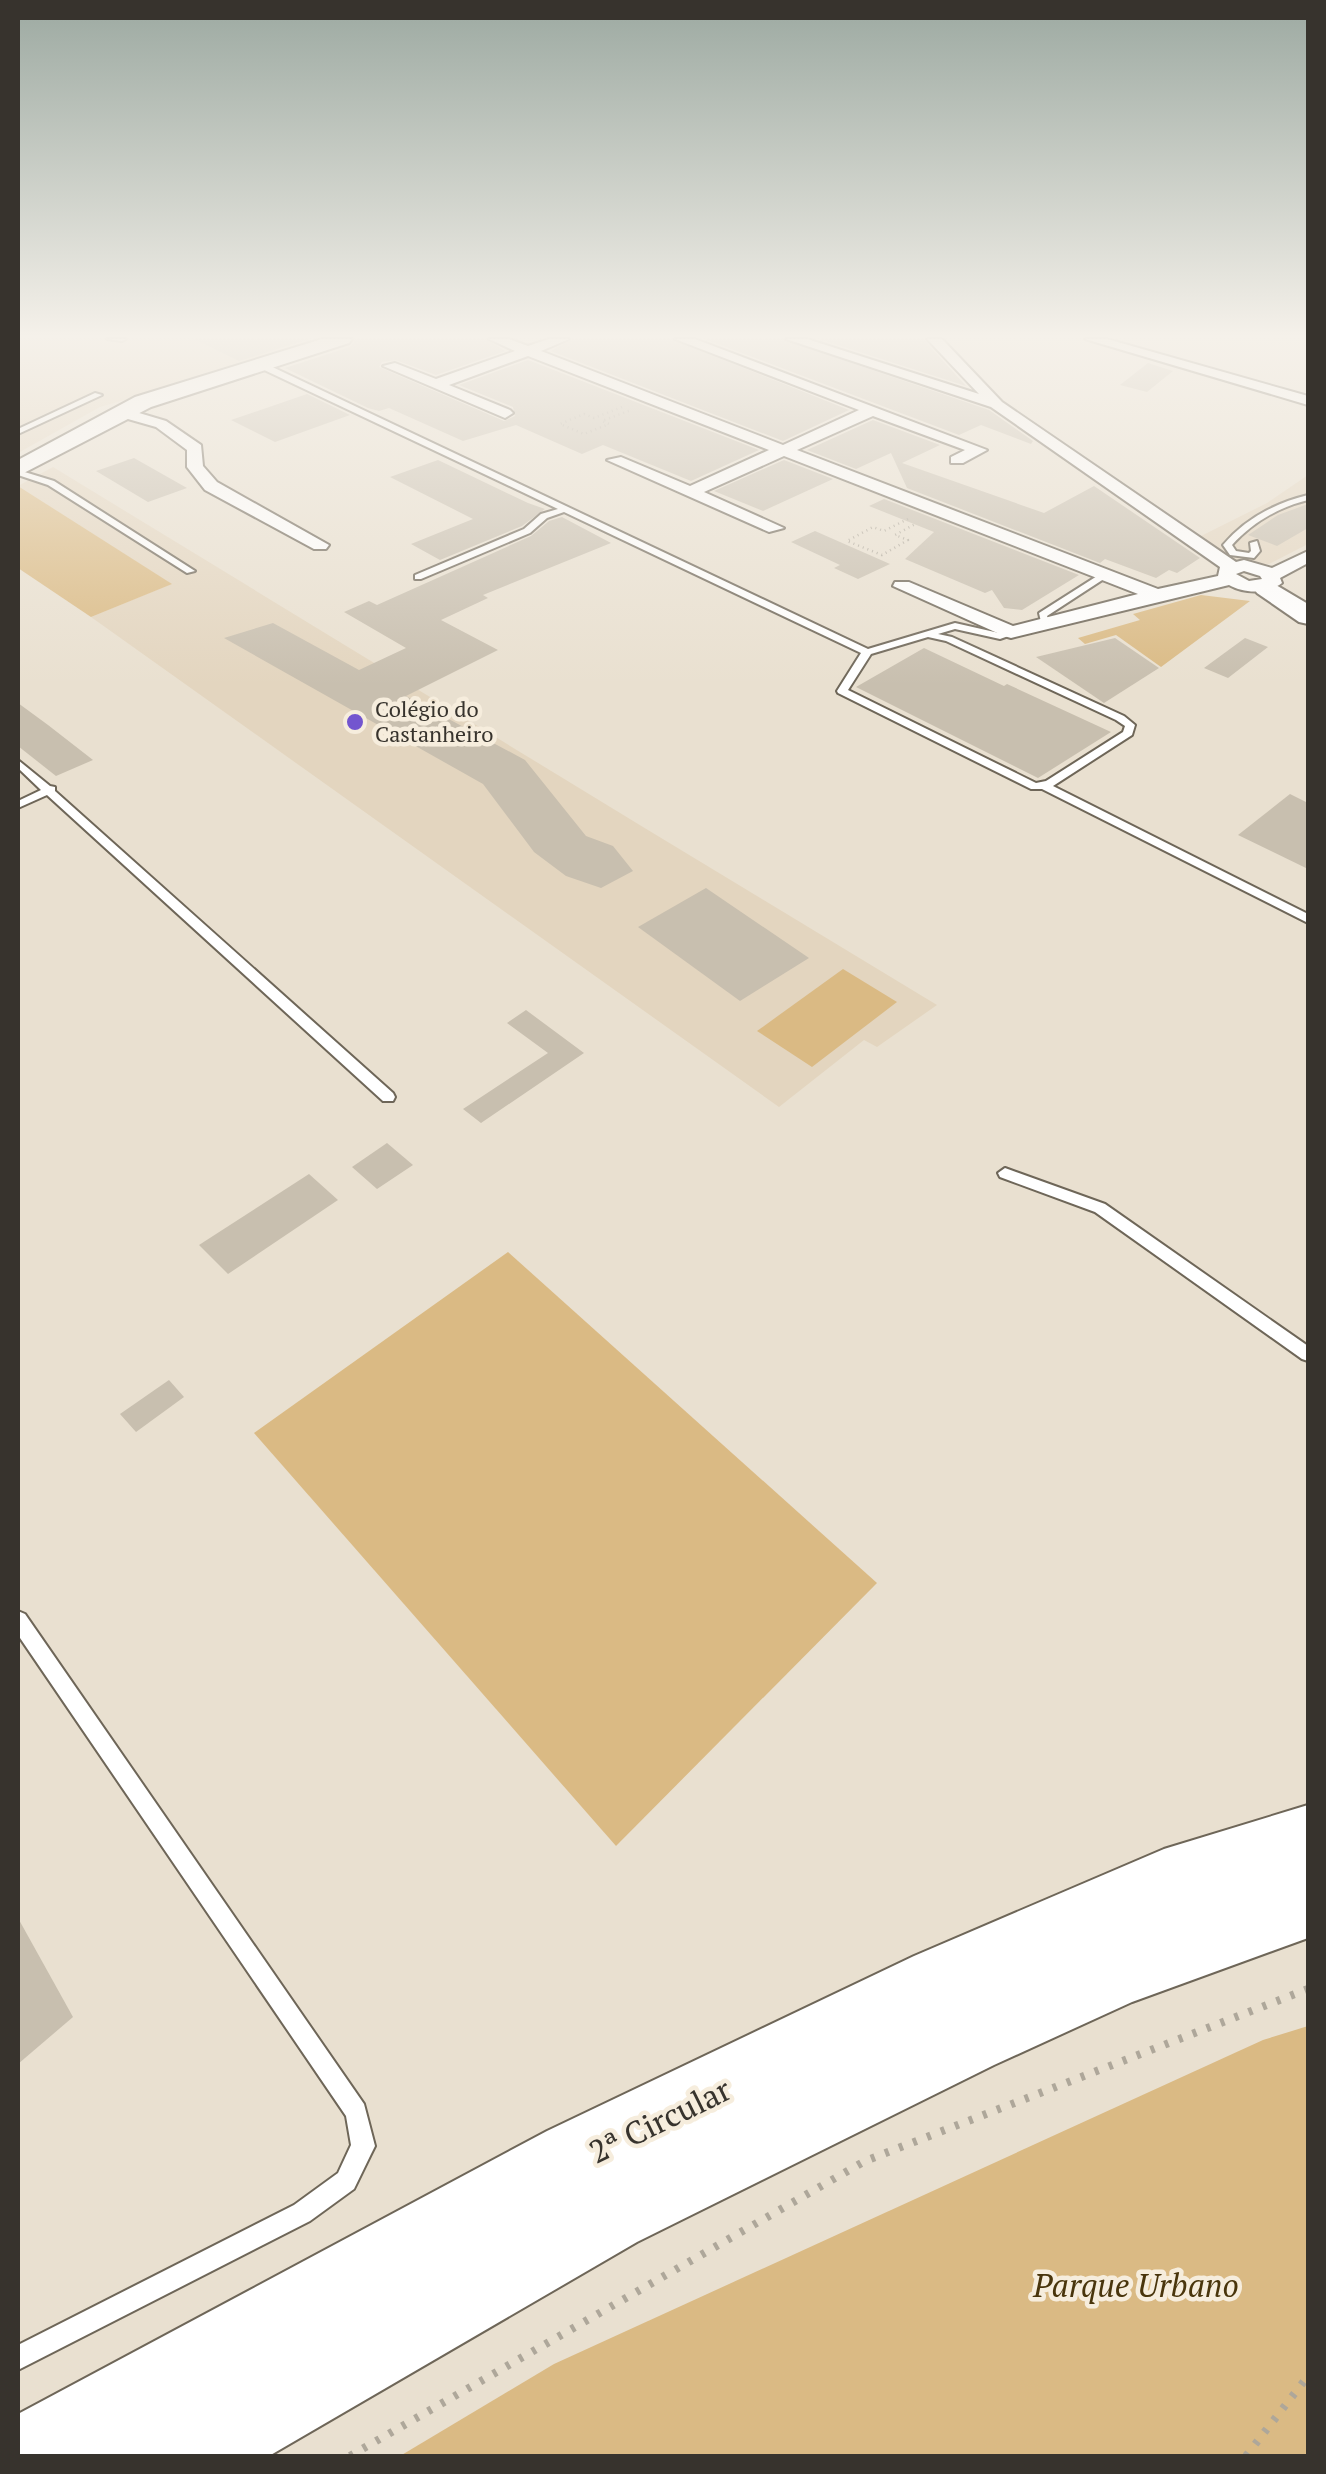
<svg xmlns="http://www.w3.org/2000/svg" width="1326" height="2474" font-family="'PT Serif',serif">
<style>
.built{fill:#e3d5bf}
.green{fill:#daba84}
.building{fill:#c8bfaf}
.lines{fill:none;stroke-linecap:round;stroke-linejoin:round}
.lane-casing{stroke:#6e6658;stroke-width:4}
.street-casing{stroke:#6e6658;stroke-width:4}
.secondary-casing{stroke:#6e6658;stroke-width:4}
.highway-casing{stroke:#6e6658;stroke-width:4}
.path-far1{stroke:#aea79a;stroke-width:2.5;stroke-dasharray:1 4;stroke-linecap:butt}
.path{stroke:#aea79a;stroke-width:8;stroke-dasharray:4 11;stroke-linecap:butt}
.lane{fill:#fff;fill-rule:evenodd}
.street{fill:#fff;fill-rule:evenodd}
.secondary{fill:#fff;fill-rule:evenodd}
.highway{fill:#fff;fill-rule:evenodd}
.poi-dot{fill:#7355cf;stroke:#f6eddd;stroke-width:4}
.labels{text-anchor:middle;stroke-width:9;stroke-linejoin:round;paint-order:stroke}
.far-poi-label{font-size:22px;fill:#37332d;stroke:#f6eddd;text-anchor:start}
.near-street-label{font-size:32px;fill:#37332d;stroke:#f6eddd}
.near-park-label{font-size:32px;font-style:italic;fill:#49350c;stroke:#f6eddd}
</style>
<rect width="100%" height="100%" fill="#e9e0d0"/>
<!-- built -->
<g class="built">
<polygon points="18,339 252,339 286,354 100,407 18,453"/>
<polygon points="53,467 643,827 937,1005 877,1047 864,1040 779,1107 91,617 171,584 18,486"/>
<polygon points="1308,475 1308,544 1269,564 1246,563 1232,560 1197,538 1267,503"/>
</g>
<!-- green -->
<g class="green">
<polygon points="18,486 172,584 91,617 18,568"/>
<polygon points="1201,595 1250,601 1161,667 1116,635 1085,644 1078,638 1140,620 1133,614"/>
<polygon points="843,969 897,1002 812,1067 757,1031"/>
<polygon points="508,1252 877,1583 616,1846 254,1433"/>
<polygon points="1308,2026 1308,2456 400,2456 554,2364 1263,2040"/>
</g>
<!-- building -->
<g class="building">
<polygon points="194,339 309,339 239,361"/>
<polygon points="356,339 486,339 505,351 436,375 396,360 382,362 379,367 504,421 515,416 513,407 459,385 528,360 759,450 691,481 603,445 582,454 516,425 463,441 389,408 379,411 368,408 285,368 350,347"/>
<polygon points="572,339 671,339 849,410 783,441 551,351"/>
<polygon points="705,339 782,339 989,410 1033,441 1031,444 981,425 959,435"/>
<polygon points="819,339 923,339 966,386"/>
<polygon points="1148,363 1173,371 1147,392 1120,385"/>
<polygon points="307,394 350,415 275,442 231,420"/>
<polygon points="873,420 940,445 902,463 1044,513 1094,486 1200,558 1177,573 1169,570 1156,578 1105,559 1100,563 907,488 891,453 856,469 807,450"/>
<polygon points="134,458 187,488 148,502 96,471"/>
<polygon points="438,460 528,503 545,509 522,526 440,560 411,544 473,519 390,477"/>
<polygon points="784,460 833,479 763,511 714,491"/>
<polygon points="884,499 1079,575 1022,610 1004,608 992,590 985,593 905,559 934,532 869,506"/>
<polygon points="1308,504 1308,528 1277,546 1248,535 1278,515"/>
<polygon points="562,517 611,543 483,595 488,598 441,620 498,650 406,696 525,760 586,836 613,846 633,871 601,888 566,876 534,852 483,784 224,638 273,623 359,670 406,648 344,612 369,601 377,605 531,536 549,521"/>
<polygon points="815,531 890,564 858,579 834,568 840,565 791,542"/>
<polygon points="1115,638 1159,668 1104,703 1036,657"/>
<polygon points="1245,638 1268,647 1228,678 1204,668"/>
<polygon points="924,648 1004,686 1007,684 1111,732 1038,778 856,687"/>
<polygon points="18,703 48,725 93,760 56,776 18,746"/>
<polygon points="1290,794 1308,803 1308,869 1238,835"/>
<polygon points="706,888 809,958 740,1001 638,927"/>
<polygon points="526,1010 584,1053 481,1123 463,1109 548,1053 507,1023"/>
<polygon points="387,1143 413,1165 377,1189 352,1167"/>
<polygon points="309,1174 338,1200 228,1274 199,1245"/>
<polygon points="169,1380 184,1397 136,1432 120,1414"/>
<polygon points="18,1918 73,2017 18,2064"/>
</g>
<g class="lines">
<!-- lane casing -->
<g class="lane-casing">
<g id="lane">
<polygon points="107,339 126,339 122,341"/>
<path d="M260,364H266L868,649L955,623L999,633L1014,630V634L1000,639L955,629L938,634L952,637L1124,716L1135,725L1132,735L1053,786L1308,914V923L1042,789H1031L838,693L837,691L861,653L564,512L547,518L530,533L421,579H415V575L524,529L541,514L558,509L260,368ZM928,637L946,641L1116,720L1125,726L1123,732L1046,781L1036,783L848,690L871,654Z"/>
<polygon points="95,393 102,395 18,434 18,429"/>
<polygon points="18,470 54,481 195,571 187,573 48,485 18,475"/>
<path d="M1308,495V500C1279,507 1252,523 1232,545L1236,551L1249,553L1251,551L1250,543L1257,541L1260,551L1254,558L1230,555L1223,545C1245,519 1275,503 1308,495Z"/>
<polygon points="1105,571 1113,573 1047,616 1050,624 1042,626 1039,613"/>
<polygon points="18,760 50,786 55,787 55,791 393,1093 395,1097 393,1101 383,1101 47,795 18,808 18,801 41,790 18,768"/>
<polygon points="1005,1168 1105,1204 1308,1346 1308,1361 1302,1359 1095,1212 1000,1177 998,1173"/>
<polygon points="18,1611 25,1614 364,2104 375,2146 371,2154 354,2189 310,2221 18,2370 18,2345 294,2205 338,2173 351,2145 346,2116 18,1635"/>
</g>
</g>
<!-- street casing -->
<g class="street-casing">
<g id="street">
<path d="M489,339H509L528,346L549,339H569L541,351L783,445L859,410L675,339H695L987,450L963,463H951V457L965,450L873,416L797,450L1158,589L1218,576L1220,567L991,407L786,339H807L979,394L927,339H942L1002,402L1236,562L1244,560L1272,568L1308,551V563L1280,578L1282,583C1267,594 1245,594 1229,585L1011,638L1004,636L893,586L895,582H909L1013,626L1138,594L784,456L704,492L784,528L769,532L607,460L621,457L690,486L769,450L528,356L449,385L510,410L513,413L505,418L383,366L395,363L436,379L515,351ZM1244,571L1260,576L1262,579L1249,581L1236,574Z"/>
<polygon points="1085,339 1107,339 1308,396 1308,405"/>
<polygon points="119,407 166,421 201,445 203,466 217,482 329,545 326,549 314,549 205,490 187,467 187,450 156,427 114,415 111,412"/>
</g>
</g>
<!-- secondary casing -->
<g class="secondary-casing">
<g id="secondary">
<polygon points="322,339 352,339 349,343 151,407 18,476 18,460 135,397"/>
<polygon points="1266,579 1308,604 1308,624 1299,622 1257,593 1253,587 1257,581"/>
</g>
</g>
<!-- highway casing -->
<g class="highway-casing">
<polygon id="highway" points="1308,1805 1308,1938 1132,2002 994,2065 637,2242 269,2456 18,2456 18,2414 547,2131 914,1956 1164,1849"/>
</g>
<!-- path-far1 -->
<g class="path-far1">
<polyline points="622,407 594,418 584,414 560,424 584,434 609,424 602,421 631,410"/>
<polyline points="908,519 884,531 873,527 847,541 882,555 908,540 895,535 917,523"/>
</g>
<!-- path -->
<g class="path">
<polyline points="350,2456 865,2161 1308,1989"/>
<polyline points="1246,2456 1308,2376"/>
</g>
<!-- lane -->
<use href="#lane" class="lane"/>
<!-- street -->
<use href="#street" class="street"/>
<!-- secondary -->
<use href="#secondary" class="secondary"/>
<!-- highway -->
<use href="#highway" class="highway"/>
</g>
<!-- sky -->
<linearGradient id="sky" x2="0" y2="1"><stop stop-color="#9ca9a1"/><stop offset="0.49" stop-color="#f5f1ea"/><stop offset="1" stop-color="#f5f1ea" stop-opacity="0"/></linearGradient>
<rect width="1326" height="685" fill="url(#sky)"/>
<!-- markers -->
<circle class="poi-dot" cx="355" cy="722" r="10"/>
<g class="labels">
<!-- far-poi labels -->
<g class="far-poi-label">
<text x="375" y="717">Colégio do<tspan x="375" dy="25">Castanheiro</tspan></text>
</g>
<!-- near-street labels -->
<g class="near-street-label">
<text transform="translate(660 2121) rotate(-26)" y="11">2ª Circular</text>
</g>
<!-- near-park labels -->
<g class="near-park-label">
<text x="1136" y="2297">Parque Urbano</text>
</g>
</g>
<!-- border -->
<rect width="1326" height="2474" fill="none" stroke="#37332d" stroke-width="40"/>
</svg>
